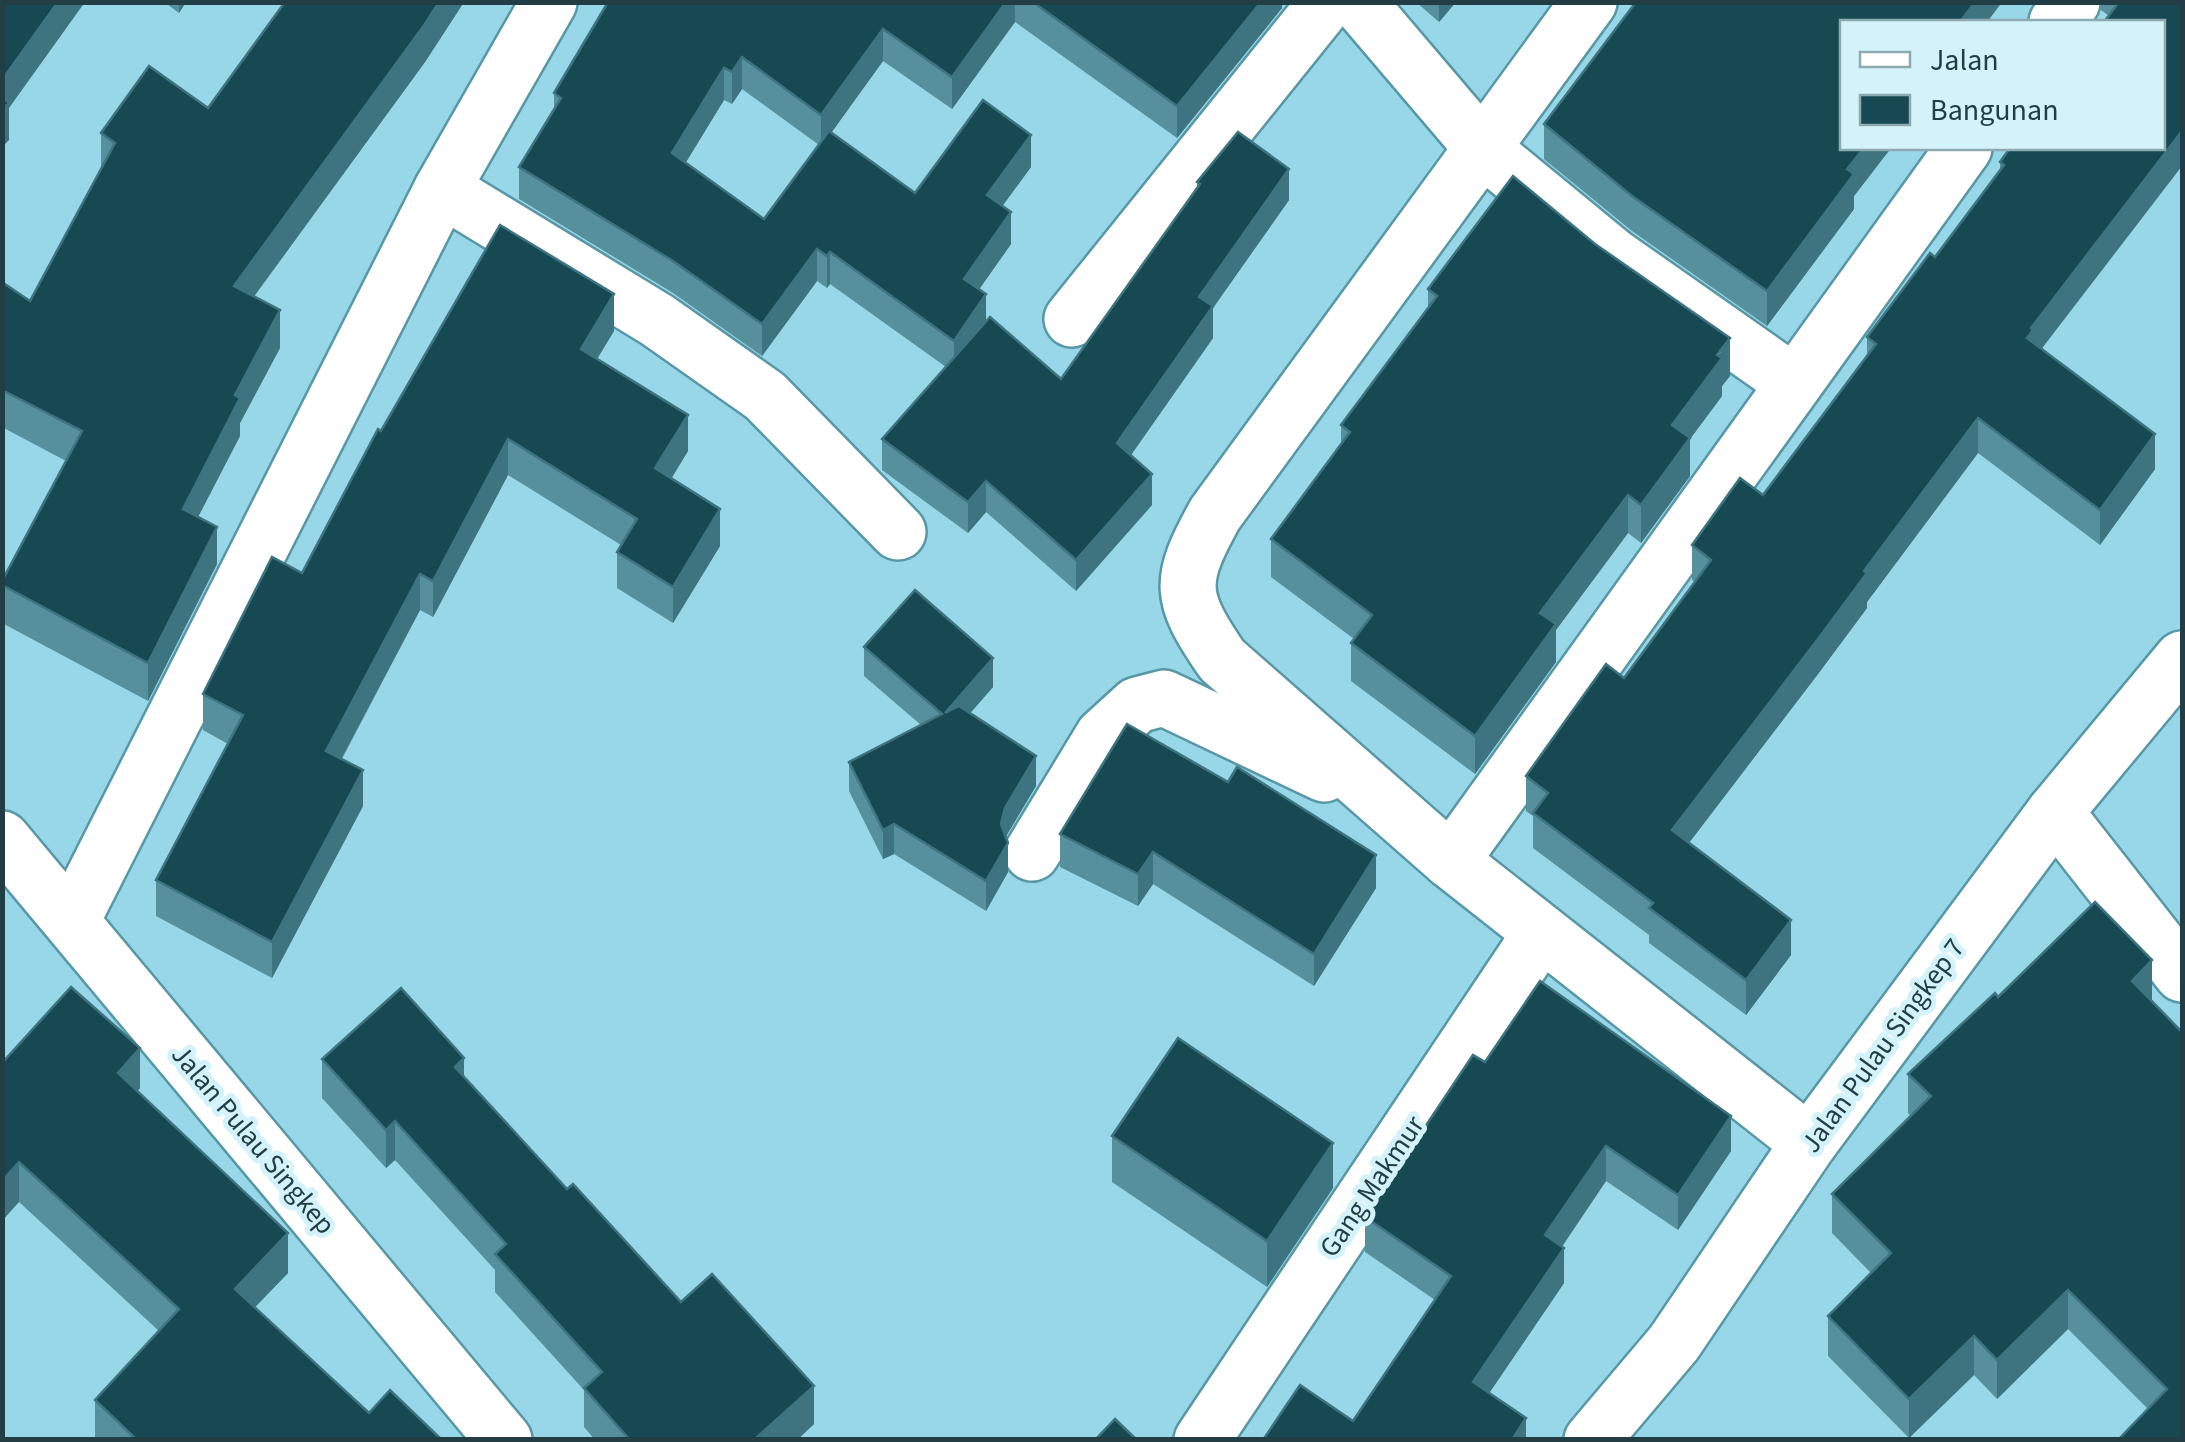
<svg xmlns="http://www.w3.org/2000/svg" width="2185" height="1442" font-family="'Source Sans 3',sans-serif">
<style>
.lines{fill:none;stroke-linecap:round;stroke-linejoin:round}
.minor-casing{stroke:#5897a6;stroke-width:60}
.tertiary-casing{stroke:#5897a6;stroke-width:60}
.minor{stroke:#fff;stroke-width:55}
.tertiary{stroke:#fff;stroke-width:55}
.wall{fill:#57909d;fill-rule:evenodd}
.shaded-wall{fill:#3d747f}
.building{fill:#174953;stroke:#3d747f;stroke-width:2.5}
.labels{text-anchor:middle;stroke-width:10;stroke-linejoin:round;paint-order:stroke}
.street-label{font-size:28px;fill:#233d44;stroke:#d3f2fa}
</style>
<rect width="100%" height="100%" fill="#97d7e7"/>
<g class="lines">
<!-- minor casing -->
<g class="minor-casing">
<g id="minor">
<polyline points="1358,2 1484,150 1613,256 1794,383"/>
<path d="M1589,2L1215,514C1178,581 1178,596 1222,660L1451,861L1809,1143"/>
<polyline points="2057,22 2072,2"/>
<polyline points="442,189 657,320 765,396 898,532"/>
<polyline points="1072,319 1327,2"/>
<polyline points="2055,812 2182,974"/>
<polyline points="1032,853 1103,736 1137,705 1164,698 1324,774"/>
<polyline points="1451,861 1964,148"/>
<polyline points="72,920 442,189 549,2"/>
<polyline points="1202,1440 1541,933"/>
</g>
</g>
<!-- tertiary casing -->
<g class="tertiary-casing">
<g id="tertiary">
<polyline points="2,839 504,1440"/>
<polyline points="1592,1440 1674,1343 1809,1143 2055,812 2182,659"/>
</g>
</g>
<!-- minor -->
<use href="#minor" class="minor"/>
<!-- tertiary -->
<use href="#tertiary" class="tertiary"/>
</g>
<!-- wall -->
<g class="wall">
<polygon points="164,2 186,2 179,13"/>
<polygon points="285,2 464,2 425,62 254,296 280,348 240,423 240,436 198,517 217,564 148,701 2,623 2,581 66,461 2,427 2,282 30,301 101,168 101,133 208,108"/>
<path d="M608,2H1282V8L1177,138L1015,22L952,109L883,61L831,133L915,193L1031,167L1002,206L1011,244L979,289L986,321L1061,379L1197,188V182L1289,200L1213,308V338L1131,455L1152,505L1076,591L986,512L968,533L882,470V439L946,367L830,284L827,288L817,281L762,356L673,293L519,199V167L554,110V93ZM742,89L819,145L764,219L686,162L724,100L732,104Z"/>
<polygon points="1416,2 1456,2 1439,22"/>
<polygon points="1636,2 2002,2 1987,22 1842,148 1891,148 1854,196 1854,209 1767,326 1632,231 1544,159 1544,124"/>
<polygon points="2101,2 2182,2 2042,349 2155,469 2100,545 1978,453 1867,602 1867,608 1818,674 1689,843 1791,955 1746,1015 1649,943 1649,935 1533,848 1533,816 1526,811 1526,776 1624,678 1695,582 1692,580 1692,545 1763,495 1867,356 1867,337 1935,257 2000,172 2000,162 2109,16 2101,10"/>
<polygon points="1428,289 1730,376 1722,386 1722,396 1690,439 1690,476 1641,543 1628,533 1556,630 1556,662 1475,774 1351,681 1351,643 1354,639 1271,577 1271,539 1341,445 1341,425 1428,309"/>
<polygon points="614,331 597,359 688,451 671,479 720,546 673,623 617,588 617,552 621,545 508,475 433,617 420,610 342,759 363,806 272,978 156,916 156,880 228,744 203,730 203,694 302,573 381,431"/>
<polygon points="864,647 993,687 970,713 1036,786 1006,836 1008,872 986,911 894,854 883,859 849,791 849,762 921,725 864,676"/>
<polygon points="1060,834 1376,888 1314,986 1153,884 1138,906 1060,867"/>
<polygon points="1998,997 2152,1000 2182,1440 2148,1409 2068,1329 1997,1399 1974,1375 1909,1438 1828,1356 1828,1316 1871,1273 1832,1233 1832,1194 1911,1116 1908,1113 1908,1074"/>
<polygon points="322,1059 464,1077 567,1189 681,1302 814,1424 797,1440 595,1440 584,1427 584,1390 495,1292 495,1270 395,1160 386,1168 322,1098"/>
<polygon points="1485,1062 1731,1151 1678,1230 1606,1181 1562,1247 1564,1283 1489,1393 1526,1440 1353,1421 1435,1300 1365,1252 1365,1217"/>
<polygon points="2,1063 140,1088 137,1091 288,1273 255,1307 369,1413 442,1440 95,1440 95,1400 159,1331 19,1202"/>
<polygon points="1112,1136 1333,1188 1267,1287 1112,1182"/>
</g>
<!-- shaded-wall -->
<g class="shaded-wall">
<polygon points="58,2 85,2 9,108 9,140 2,147 2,80"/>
<polygon points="179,2 186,2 179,13"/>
<polygon points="439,2 464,2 425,62 234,324 234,286"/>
<polygon points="1006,2 1015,2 1015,22 952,109 952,77"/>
<polygon points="1261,2 1282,2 1282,8 1177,138 1177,106"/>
<polygon points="1439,2 1456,2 1439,22"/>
<polygon points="1975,2 2002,2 1987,22 1960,22"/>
<polygon points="883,29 883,61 821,147 821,115"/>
<polygon points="742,57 742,89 732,104 732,72"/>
<polygon points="724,68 724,100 672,185 672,153"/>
<polygon points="2182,131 2182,166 2033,360 2027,338 2031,328"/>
<polygon points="1031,135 1031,167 987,227 987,195"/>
<polygon points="1864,148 1891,148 1854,196 1854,209 1767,326 1767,291 1847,169"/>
<polygon points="1289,169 1289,200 1213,308 1213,338 1117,475 1117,443 1199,297"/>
<polygon points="1011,212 1011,244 964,311 964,279"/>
<polygon points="817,249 817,281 762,356 762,324"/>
<polygon points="830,252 830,284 827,288 827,256"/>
<polygon points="614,294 614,331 581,385 581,349"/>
<polygon points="986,294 986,326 954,373 954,341"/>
<polygon points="280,310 280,348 240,423 240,436 183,546 183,509 235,395"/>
<polygon points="1730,338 1730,376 1722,386 1722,396 1690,439 1690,476 1641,543 1641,505 1672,425"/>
<polygon points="688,415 688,451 655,505 655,468"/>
<polygon points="1978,418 1978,453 1867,602 1867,608 1818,674 1672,865 1672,830"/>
<polygon points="2155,434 2155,469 2100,545 2100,510"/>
<polygon points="508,439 508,475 433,617 433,581"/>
<polygon points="1152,474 1152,505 1076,591 1076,560"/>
<polygon points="986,481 986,512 968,533 968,502"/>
<polygon points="1628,495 1628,533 1556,630 1556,662 1475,774 1475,736 1540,613"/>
<polygon points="720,509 720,546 673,623 673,587"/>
<polygon points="217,527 217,564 148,701 148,663"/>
<polygon points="420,574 420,610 326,787 326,751"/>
<polygon points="993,658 993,687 945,742 945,713"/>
<polygon points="1036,756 1036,786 1005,838 1001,824 1005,808"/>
<polygon points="363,770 363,806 272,978 272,942"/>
<polygon points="894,824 894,854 883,859 883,830"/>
<polygon points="1008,843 1008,872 986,911 986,881"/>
<polygon points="1153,852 1153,884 1138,906 1138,874"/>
<polygon points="1376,855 1376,888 1314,986 1314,954"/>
<polygon points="1791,920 1791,955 1746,1015 1746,980"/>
<polygon points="2152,960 2152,1000 2132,1020 2132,981"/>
<polygon points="140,1048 140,1088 118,1113 118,1073"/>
<polygon points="464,1058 464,1097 455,1067"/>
<polygon points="1731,1116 1731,1151 1678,1230 1678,1195"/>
<polygon points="395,1121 395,1160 386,1168 386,1130"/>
<polygon points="1333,1143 1333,1188 1267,1287 1267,1241"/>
<polygon points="1606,1146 1606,1181 1545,1271 1545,1235"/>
<polygon points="19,1162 19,1202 2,1221 2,1181"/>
<polygon points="288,1233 288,1273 235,1328 235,1289"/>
<polygon points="1564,1248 1564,1283 1473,1417 1473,1382"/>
<polygon points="2068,1290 2068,1329 1997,1399 1997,1360"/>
<polygon points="1974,1336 1974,1375 1909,1438 1909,1399"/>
<polygon points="814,1386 814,1424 797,1440 754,1440"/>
<polygon points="1526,1418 1526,1440 1512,1440"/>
</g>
<!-- building -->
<g class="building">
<polygon points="2,2 58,2 2,80"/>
<polygon points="285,2 439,2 425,24 234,286 280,310 235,395 240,398 183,509 217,527 148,663 2,585 2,581 82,431 2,390 2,282 30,301 115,143 101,133 149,66 208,108"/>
<polygon points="608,2 1006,2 952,77 883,29 821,115 742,57 732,72 724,68 672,153 764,219 829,131 915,193 983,100 1031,135 987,195 1011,212 964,279 986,294 954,341 830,252 827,256 817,249 762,324 673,261 519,167 561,98 554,93"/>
<polygon points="1033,2 1261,2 1177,106"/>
<polygon points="1636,2 1975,2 1960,22 1842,22 1842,148 1864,148 1847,169 1854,174 1767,291 1632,196 1544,124"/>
<polygon points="2119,2 2182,2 2182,131 2031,328 2033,330 2027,338 2155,434 2100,510 1978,418 1864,571 1867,573 1818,639 1672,830 1791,920 1746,980 1649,908 1653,903 1533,813 1548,793 1526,776 1606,664 1624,678 1711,560 1692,545 1740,478 1763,495 1876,344 1867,337 1930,253 1935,257 2004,165 2000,162 2010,148 2162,148 2162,22 2104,22"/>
<polygon points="2,96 9,103 2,110"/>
<polygon points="1238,132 1289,169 1199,297 1213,306 1117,443 1152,474 1076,560 986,481 968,502 882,439 990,317 1061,379 1200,184 1197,182"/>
<polygon points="1513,176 1595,244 1730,338 1717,355 1722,358 1672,425 1690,438 1641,505 1628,495 1540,613 1556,624 1475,736 1351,643 1372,615 1271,539 1350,432 1341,425 1437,296 1428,289"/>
<polygon points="500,225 614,294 581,349 688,415 655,468 720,509 673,587 617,552 637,519 508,439 433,581 420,574 326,751 363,770 272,942 156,880 243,715 203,694 272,557 302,573 378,429 381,431"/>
<polygon points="915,590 993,658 945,713 959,706 1036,756 1005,808 1001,824 1008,843 986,881 894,824 883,830 849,762 942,714 864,647"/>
<polygon points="1127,724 1228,782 1237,767 1376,855 1314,954 1153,852 1138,874 1060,834"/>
<polygon points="2095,902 2152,960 2132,981 2182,1032 2182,1440 2118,1440 2167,1389 2068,1290 1997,1360 1974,1336 1909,1399 1828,1316 1891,1253 1832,1194 1931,1096 1908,1074 1995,993 1998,997"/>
<polygon points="1540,981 1731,1116 1678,1195 1606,1146 1545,1235 1564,1248 1473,1382 1526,1418 1512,1440 1263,1440 1300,1385 1353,1421 1451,1276 1365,1217 1473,1055 1485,1062"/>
<polygon points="71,987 140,1048 118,1073 288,1233 235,1289 369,1413 390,1390 442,1440 137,1440 95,1400 179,1309 19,1162 2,1181 2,1063"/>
<polygon points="401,988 464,1058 455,1067 567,1189 573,1184 681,1302 712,1274 814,1386 754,1440 630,1440 584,1388 602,1372 495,1254 506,1244 395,1121 386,1130 322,1059"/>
<polygon points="1178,1038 1333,1143 1267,1241 1112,1136"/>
<polygon points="1115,1419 1137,1440 1095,1440"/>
</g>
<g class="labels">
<!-- street labels -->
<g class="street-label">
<text transform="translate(1882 1045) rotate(-54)" y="10">Jalan Pulau Singkep 7</text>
<text transform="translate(254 1139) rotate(50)" y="10">Jalan Pulau Singkep</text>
<text transform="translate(1371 1186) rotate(-56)" y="10">Gang Makmur</text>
</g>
</g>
<!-- border -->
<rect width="2185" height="1442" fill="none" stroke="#233d44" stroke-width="10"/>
<!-- legend -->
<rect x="1840" y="20" width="325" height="130" fill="#d3f2fa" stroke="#8daab1" stroke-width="2.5"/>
<rect x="1860" y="52" width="50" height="15" fill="#ffffff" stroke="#8daab1" stroke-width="2.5"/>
<text x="1930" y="70" font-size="30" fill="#233d44">Jalan</text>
<rect x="1860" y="95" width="50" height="30" fill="#174953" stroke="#8daab1" stroke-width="2.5"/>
<text x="1930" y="120" font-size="30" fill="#233d44">Bangunan</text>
</svg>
